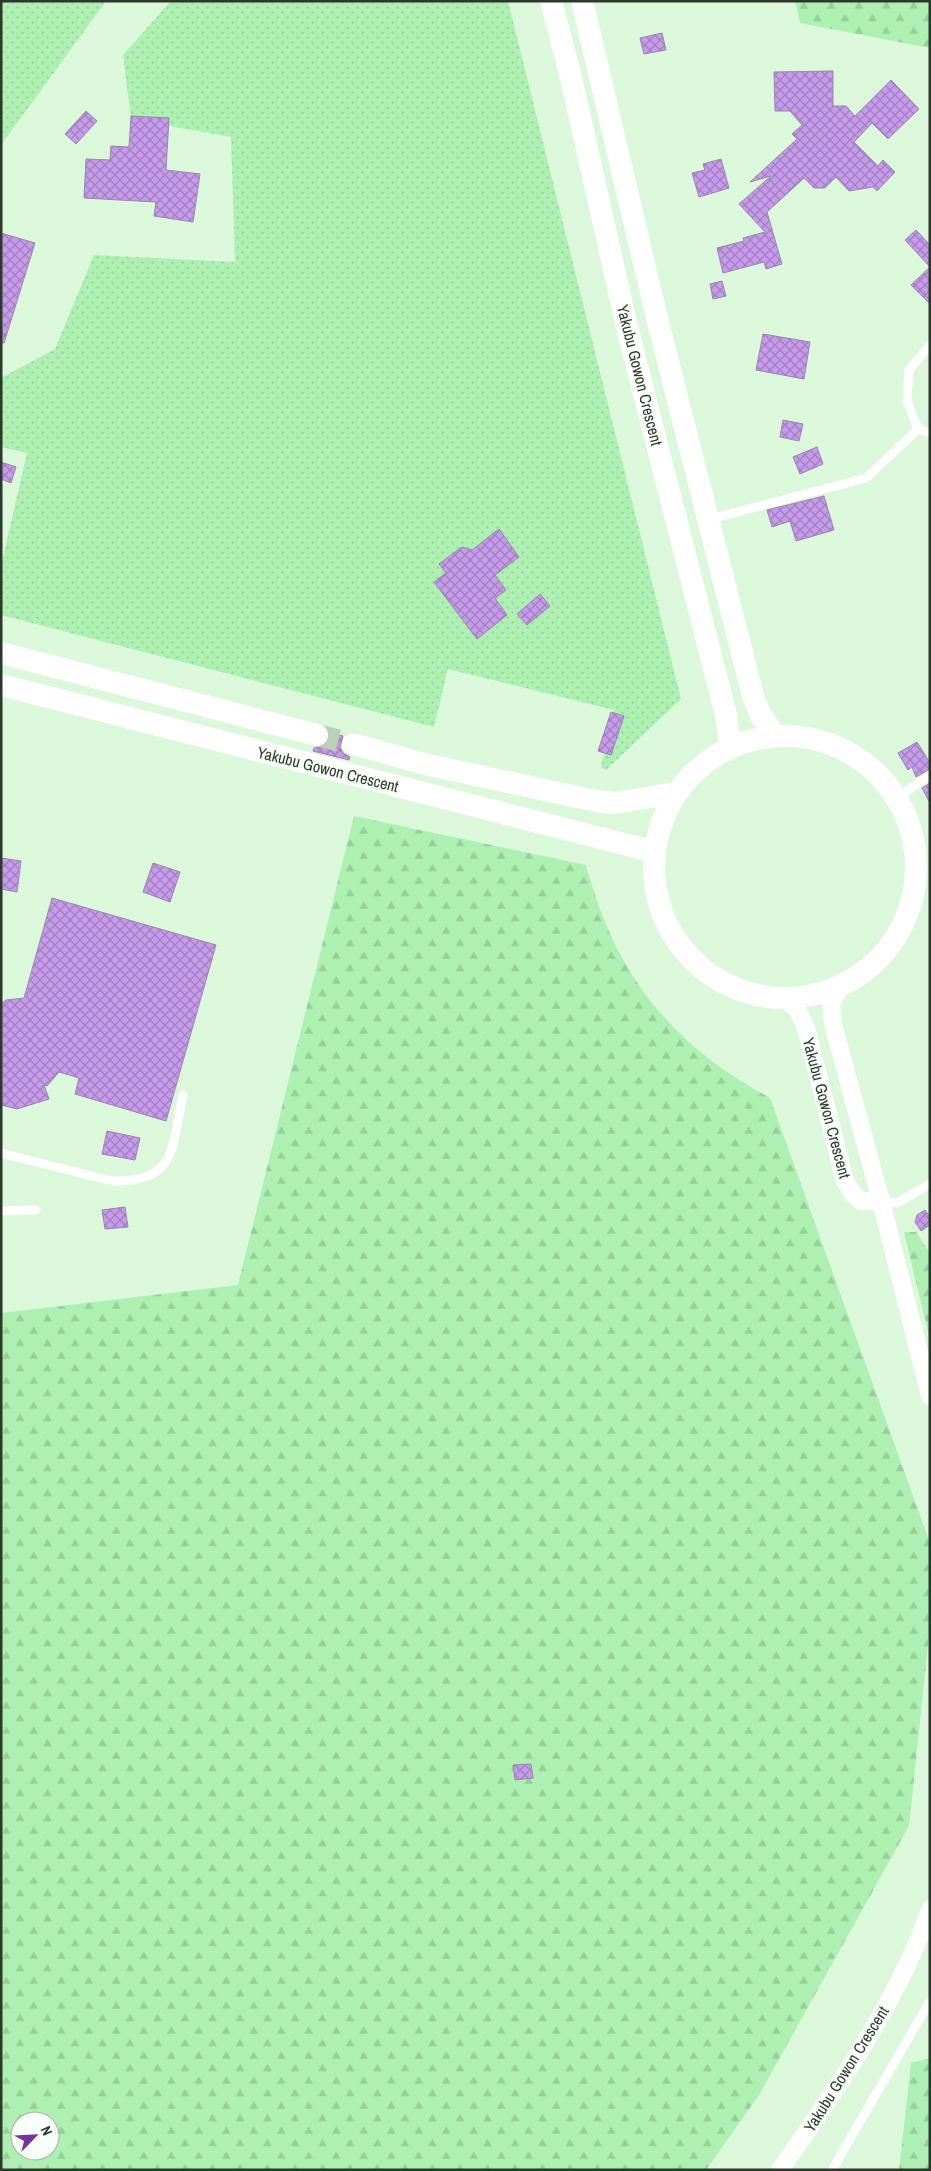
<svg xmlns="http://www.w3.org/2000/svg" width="931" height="2171" font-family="'Archivo Narrow',sans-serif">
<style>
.grass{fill:url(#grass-dots)}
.forest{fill:url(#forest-firs);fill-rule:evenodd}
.building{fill:url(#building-cross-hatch);stroke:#9888a7}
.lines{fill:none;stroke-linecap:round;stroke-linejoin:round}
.tertiary-tunnel{stroke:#b8d2b8;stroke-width:22;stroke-dasharray:22 11;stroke-linecap:butt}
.service{stroke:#fff;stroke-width:9}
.minor{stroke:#fff;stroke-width:18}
.tertiary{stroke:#fff;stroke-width:22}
.labels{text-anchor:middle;stroke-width:4.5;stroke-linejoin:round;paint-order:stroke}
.street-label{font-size:16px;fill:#2d382d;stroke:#f8fef8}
</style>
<defs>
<pattern id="grass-dots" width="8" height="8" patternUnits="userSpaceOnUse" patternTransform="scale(1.25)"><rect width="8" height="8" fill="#aef0b1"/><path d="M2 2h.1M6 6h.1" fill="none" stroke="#96cf99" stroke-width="1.8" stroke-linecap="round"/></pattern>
<pattern id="forest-firs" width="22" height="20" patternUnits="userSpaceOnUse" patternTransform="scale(1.25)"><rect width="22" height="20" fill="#aef0b1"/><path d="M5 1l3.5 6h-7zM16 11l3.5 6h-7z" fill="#96cf99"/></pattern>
<pattern id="building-cross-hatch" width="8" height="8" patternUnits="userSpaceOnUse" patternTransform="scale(1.25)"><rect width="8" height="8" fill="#c79beb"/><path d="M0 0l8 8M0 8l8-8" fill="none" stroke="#a27fbf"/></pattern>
</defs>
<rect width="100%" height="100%" fill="#dbf8db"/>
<!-- grass -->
<g class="grass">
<polygon points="1,1 106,1 1,145"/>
<polygon points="171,1 508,1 681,699 606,770 601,767 614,710 448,669 434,727 1,615 1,566 27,453 1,447 1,378 55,349 94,255 235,262 231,137 131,119 123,55"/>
</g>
<!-- forest -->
<g class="forest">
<polygon points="795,1 930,1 930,48 800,23"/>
<path d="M354,816L586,865C615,974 670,1044 770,1098L930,1543V1626L909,1826L759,2095L706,2170H1V1313L238,1285ZM20,2121H50V2151H20Z"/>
<polygon points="904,1232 916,1232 930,1253 930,1340"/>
<polygon points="930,2058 930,2170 899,2170 911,2063"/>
</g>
<!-- building -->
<g class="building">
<polygon points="662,33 666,50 644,54 640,38"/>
<polygon points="833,71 833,106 846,106 855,116 891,80 919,109 888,139 872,123 854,142 878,166 883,160 895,172 877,191 873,187 849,191 836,177 825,188 814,188 804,178 767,212 782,264 766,269 764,262 723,273 717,248 744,241 743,238 765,232 739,204 771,176 750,182 797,139 792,134 802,125 790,111 775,111 774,72"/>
<polygon points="86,111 97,121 76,144 65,134"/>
<polygon points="131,116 169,118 166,170 200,174 193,222 154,216 156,202 84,198 86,159 110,160 111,146 129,147"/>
<polygon points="721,159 729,188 699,197 692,173 705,170 703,164"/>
<polygon points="916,230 930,245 930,267 905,240"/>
<polygon points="1,233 35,243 4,343 1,343"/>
<polygon points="930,267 930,304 911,285"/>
<polygon points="722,281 726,296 713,299 710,284"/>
<polygon points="763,334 810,342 804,379 756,370"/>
<polygon points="783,420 803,424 799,441 780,437"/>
<polygon points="817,447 823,464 800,474 793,457"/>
<polygon points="1,462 16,467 11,483 1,479"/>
<polygon points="824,496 834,530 796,541 790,521 772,527 767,510"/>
<polygon points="499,529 519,557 495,575 506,590 495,598 507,615 477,639 434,582 446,573 439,564 462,547 472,550"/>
<polygon points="540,594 550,606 527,625 517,614"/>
<polygon points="611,712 624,716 611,755 598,751"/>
<polygon points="330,732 343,736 340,747 343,753 350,757 349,760 313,751 314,748 321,747 327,744"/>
<polygon points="917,742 930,763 930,769 916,777 912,767 908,770 898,753"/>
<polygon points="930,783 930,803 922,788"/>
<polygon points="1,858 21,861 17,892 1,889"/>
<polygon points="153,863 180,872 170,902 143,892"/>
<polygon points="52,898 216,945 166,1121 75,1094 79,1078 59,1072 47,1086 44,1085 49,1099 17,1109 1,1105 1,1004 6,1000 24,998"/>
<polygon points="107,1131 140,1138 135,1160 102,1154"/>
<polygon points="125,1207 128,1227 105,1229 102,1210"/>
<polygon points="925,1210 930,1217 930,1225 921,1231 915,1222 917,1215"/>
<polygon points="531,1764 533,1778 515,1780 513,1765"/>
</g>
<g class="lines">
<!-- tertiary-tunnel -->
<polyline class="tertiary-tunnel" points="317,735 353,744"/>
<!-- service -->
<g class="service">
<polyline points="918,429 907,401 909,370 930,345"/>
<polyline points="710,519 866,478 918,429 930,433"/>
<polyline points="897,798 930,775"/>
<path d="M1,1153L112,1181C178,1182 171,1148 183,1095"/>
<polyline points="881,1201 897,1203 930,1184"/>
<polyline points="1,1211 36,1210"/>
<polyline points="832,2170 930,2001"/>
</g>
<!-- minor -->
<g class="minor">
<polyline points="841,987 831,1003 833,1024 881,1201 930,1396"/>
<polyline points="783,999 796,1007 806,1028 845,1181 854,1195 861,1201 881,1201"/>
<path d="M780,2170C837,2088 896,2005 930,1910"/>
</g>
<!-- tertiary -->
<g class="tertiary">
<polyline points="551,1 571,78 627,327 726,715 730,747"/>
<polyline points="582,1 657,318 753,696 760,714 775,735"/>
<polyline points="1,653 317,735"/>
<polyline points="1,685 655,852"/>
<circle cx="785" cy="867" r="131"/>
<polyline points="353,744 429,765 596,801 614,803 676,793"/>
</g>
</g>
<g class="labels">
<!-- street labels -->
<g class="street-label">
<text transform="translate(640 375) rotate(76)" y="6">Yakubu Gowon Crescent</text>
<text transform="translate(328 769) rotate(14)" y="6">Yakubu Gowon Crescent</text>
<text transform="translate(827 1108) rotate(75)" y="6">Yakubu Gowon Crescent</text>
<text transform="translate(846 2069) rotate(-58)" y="6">Yakubu Gowon Crescent</text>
</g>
</g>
<!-- border -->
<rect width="931" height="2171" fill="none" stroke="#2d382d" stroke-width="5"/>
<!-- north arrow -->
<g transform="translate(35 2136) rotate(66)"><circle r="24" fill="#f8fef8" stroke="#a7afa7"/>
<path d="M0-4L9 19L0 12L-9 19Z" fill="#7730a3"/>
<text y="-8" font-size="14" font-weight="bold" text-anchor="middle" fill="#2d382d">N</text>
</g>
</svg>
